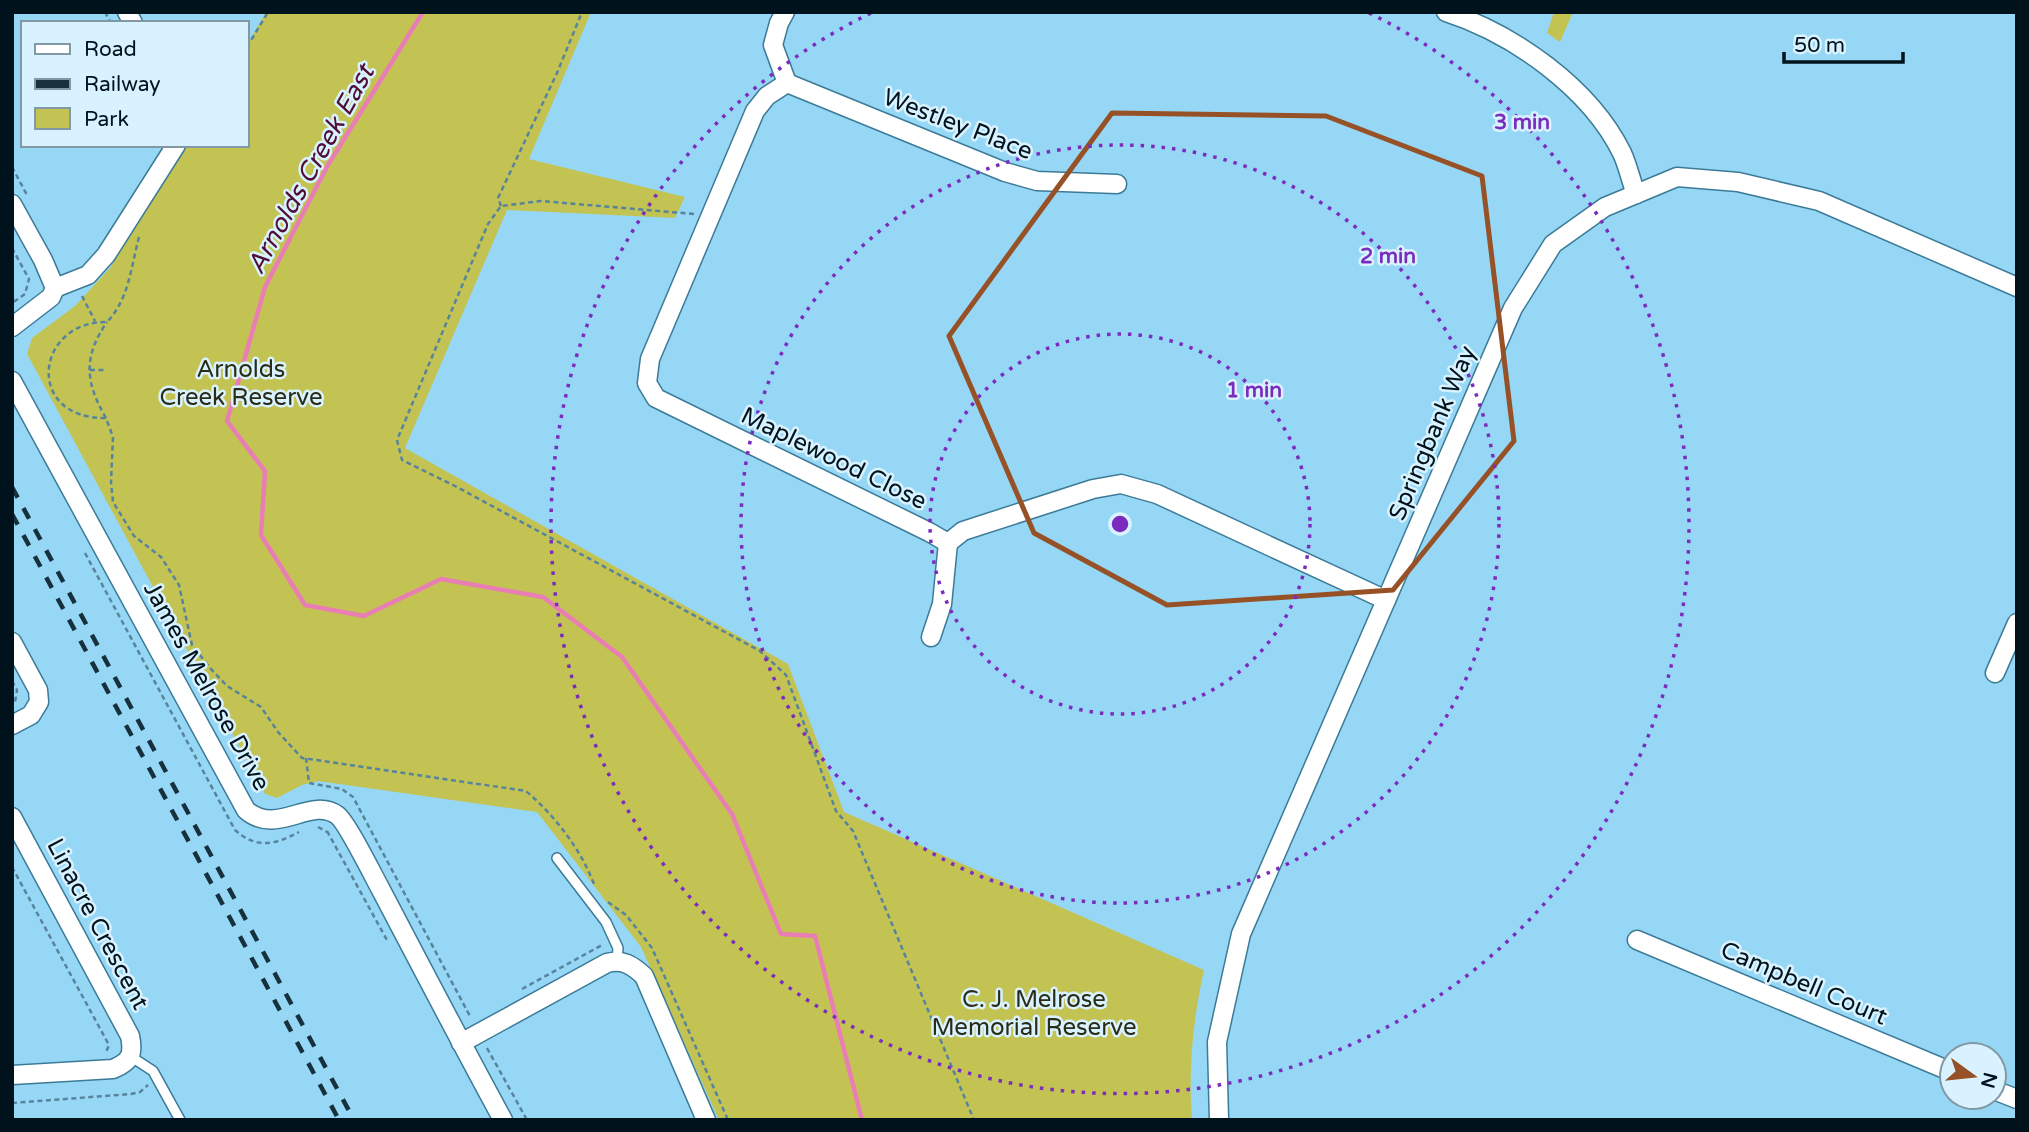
<svg xmlns="http://www.w3.org/2000/svg" width="2029" height="1132" font-family="'Varela Round',sans-serif">
<style>
.green{fill:#c3c354}
.lines{fill:none;stroke-linecap:round;stroke-linejoin:round}
.stream{stroke:#e97eb5;stroke-width:4.5}
.service-casing{stroke:#3c7b97;stroke-width:12}
.minor-casing{stroke:#3c7b97;stroke-width:21}
.path{stroke:#57849b;stroke-width:2.5;stroke-dasharray:5 3.5;stroke-linecap:butt}
.service{stroke:#fff;stroke-width:9}
.minor{stroke:#fff;stroke-width:18}
.rail{stroke:#16303d;stroke-width:4.5;stroke-dasharray:12 12;stroke-linecap:butt}
.marked{fill:none;stroke:#965127;stroke-width:5;stroke-linejoin:round}
.ring{fill:none;stroke:#7b2cbf;stroke-width:3.5;stroke-dasharray:3.5 7}
.labels{text-anchor:middle;stroke-width:5;stroke-linejoin:round;paint-order:stroke}
.street-label{font-size:24px;fill:#00131d;stroke:#d9f2ff}
.park-label{font-size:24px;fill:#2b2b16;stroke:#d9f2ff}
.water-label{font-size:26px;font-style:italic;fill:#500e35;stroke:#d9f2ff}
.centre{fill:#7b2cbf;stroke:#d9f2ff;stroke-width:3.5}
.ring-label{font-size:21px;text-anchor:middle;font-weight:bold;fill:#7b2cbf;stroke:#d9f2ff;stroke-width:5;stroke-linejoin:round;paint-order:stroke}
</style>
<rect width="100%" height="100%" fill="#97d7f6"/>
<!-- green -->
<g class="green">
<path d="M266,12H591L529,159L685,197L675,218L507,210L405,448L788,664L844,812L1204,970C1193,1019 1188,1069 1192,1120H719L641,947L537,812L318,781L302,785L277,798L265,794L27,354L32,338L75,306L110,268L186,145H247V45Z"/>
<polygon points="1554,12 1573,12 1560,42 1547,33"/>
</g>
<g class="lines">
<!-- stream -->
<polyline class="stream" points="423,12 328,165 265,287 227,421 265,471 261,535 305,605 364,616 441,579 543,597 622,657 732,814 781,934 815,936 862,1120"/>
<!-- service casing -->
<g class="service-casing">
<g id="service">
<polyline points="557,858 606,922 618,948 617,961"/>
<polyline points="130,1056 153,1071 180,1120"/>
</g>
</g>
<!-- minor casing -->
<g class="minor-casing">
<g id="minor">
<polyline points="127,12 133,23"/>
<polyline points="785,12 779,23 773,45 787,83 767,96 755,111 650,359 647,383 656,398 929,532 948,543 963,531 1093,489 1121,484 1157,494 1386,600"/>
<path d="M1446,12C1514,34 1590,88 1622,153C1628,166 1631,181 1636,194"/>
<polyline points="787,83 1005,172 1037,181 1117,184"/>
<polyline points="12,204 43,260 55,288 51,297 12,327"/>
<polyline points="55,288 88,275 106,255 176,145"/>
<path d="M12,381L246,810C277,837 310,796 337,815C346,821 373,875 380,888C421,966 461,1043 503,1120"/>
<polyline points="931,637 942,604 948,543"/>
<polyline points="12,642 38,690 39,702 31,715 12,725"/>
<polyline points="1995,673 2017,623"/>
<path d="M12,817L130,1036C134,1055 130,1062 113,1069L12,1075"/>
<polyline points="1637,940 1952,1072"/>
<path d="M461,1043L607,963C623,959 632,965 644,976L706,1120"/>
<polyline points="1994,1090 2017,1099"/>
<polyline points="1219,1120 1217,1042 1241,934 1513,308 1553,244 1605,207 1677,177 1738,182 1819,201 2017,287"/>
</g>
</g>
<!-- path -->
<g class="path">
<polyline points="105,12 111,23"/>
<polyline points="247,47 268,12"/>
<polyline points="12,167 27,195"/>
<polyline points="501,206 498,198 557,73 582,12"/>
<polyline points="694,214 541,201 501,206 488,224 397,440 402,460 455,486 760,651 786,675 836,811 853,831 974,1120"/>
<path d="M139,237C131,267 129,299 107,322C35,321 24,419 106,418L113,437L111,482L113,502L134,536L161,557L179,585L192,645L210,668L227,686L261,707L278,732L302,758L526,791C555,816 580,848 594,884"/>
<polyline points="12,248 29,279 25,294 12,303"/>
<polyline points="82,296 95,321"/>
<polyline points="90,370 107,370"/>
<path d="M106,418C85,382 83,357 107,322"/>
<path d="M85,553L235,830C256,849 275,845 299,832"/>
<polyline points="12,681 17,690 15,702 12,703"/>
<polyline points="306,758 309,783 342,789 353,797 471,1018"/>
<polyline points="318,827 327,832"/>
<polyline points="327,831 388,942"/>
<polyline points="12,867 109,1045 106,1052"/>
<polyline points="608,902 626,915 652,948 728,1120"/>
<polyline points="522,989 602,945"/>
<polyline points="487,1048 527,1120"/>
<polyline points="12,1103 131,1094 140,1092 148,1085"/>
</g>
<!-- service -->
<use href="#service" class="service"/>
<!-- minor -->
<use href="#minor" class="minor"/>
<!-- rail -->
<g class="rail">
<polyline points="12,487 354,1120"/>
<polyline points="12,514 339,1120"/>
</g>
</g>
<!-- marked area -->
<path class="marked" d="M1112,113L1326,116L1482,176L1514,441L1393,590L1167,605L1034,533L949,336Z"/>
<!-- distance rings -->
<g class="ring">
<circle cx="1120" cy="524" r="190"/>
<circle cx="1120" cy="524" r="379"/>
<path d="M1369 13A569 569 0 1 1 871 13"/>
</g>
<g class="labels">
<!-- street labels -->
<g class="street-label">
<text transform="translate(958 124) rotate(21)" y="8">Westley Place</text>
<text transform="translate(1432 433) rotate(-67)" y="8">Springbank Way</text>
<text transform="translate(834 458) rotate(26)" y="8">Maplewood Close</text>
<text transform="translate(207 686) rotate(61)" y="8">James Melrose Drive</text>
<text transform="translate(98 924) rotate(62)" y="8">Linacre Crescent</text>
<text transform="translate(1804 983) rotate(23)" y="8">Campbell Court</text>
</g>
<!-- park labels -->
<g class="park-label">
<text x="241" y="377">Arnolds<tspan x="241" dy="28">Creek Reserve</tspan></text>
<text x="1034" y="1007">C. J. Melrose<tspan x="1034" dy="28">Memorial Reserve</tspan></text>
</g>
<!-- water labels -->
<g class="water-label">
<text transform="translate(310 169) rotate(-61)" y="9">Arnolds Creek East</text>
</g>
</g>
<circle cx="1120" cy="524" r="10" class="centre"/>
<g class="ring-label">
<text x="1522" y="129">3 min</text>
<text x="1388" y="263">2 min</text>
<text x="1254" y="397">1 min</text>
</g>
<!-- border -->
<rect width="2029" height="1132" fill="none" stroke="#00131d" stroke-width="28"/>
<!-- legend -->
<rect x="21" y="21" width="228" height="126" fill="#d9f2ff" stroke="#8299a5" stroke-width="2"/>
<rect x="35" y="44" width="35" height="10" fill="#ffffff" stroke="#8299a5" stroke-width="2"/>
<text x="84" y="56" font-size="21" fill="#00131d">Road</text>
<rect x="35" y="79" width="35" height="10" fill="#16303d" stroke="#8299a5" stroke-width="2"/>
<text x="84" y="91" font-size="21" fill="#00131d">Railway</text>
<rect x="35" y="108" width="35" height="21" fill="#c3c354" stroke="#8299a5" stroke-width="2"/>
<text x="84" y="126" font-size="21" fill="#00131d">Park</text>
<!-- north arrow -->
<g transform="translate(1973 1076) rotate(105)"><circle r="33" fill="#d9f2ff" stroke="#8299a5" stroke-width="2"/>
<path d="M0-5L12 26L0 18L-12 26Z" fill="#965127"/>
<text y="-10" font-size="19" font-weight="bold" text-anchor="middle" fill="#00131d">N</text>
</g>
<!-- scale -->
<path d="M1784 52v10h119v-10" fill="none" stroke="#00131d" stroke-width="3.5"/>
<text x="1794" y="52" font-size="21" fill="#00131d" stroke="#d9f2ff" stroke-width="5" paint-order="stroke">50 m</text>
</svg>
